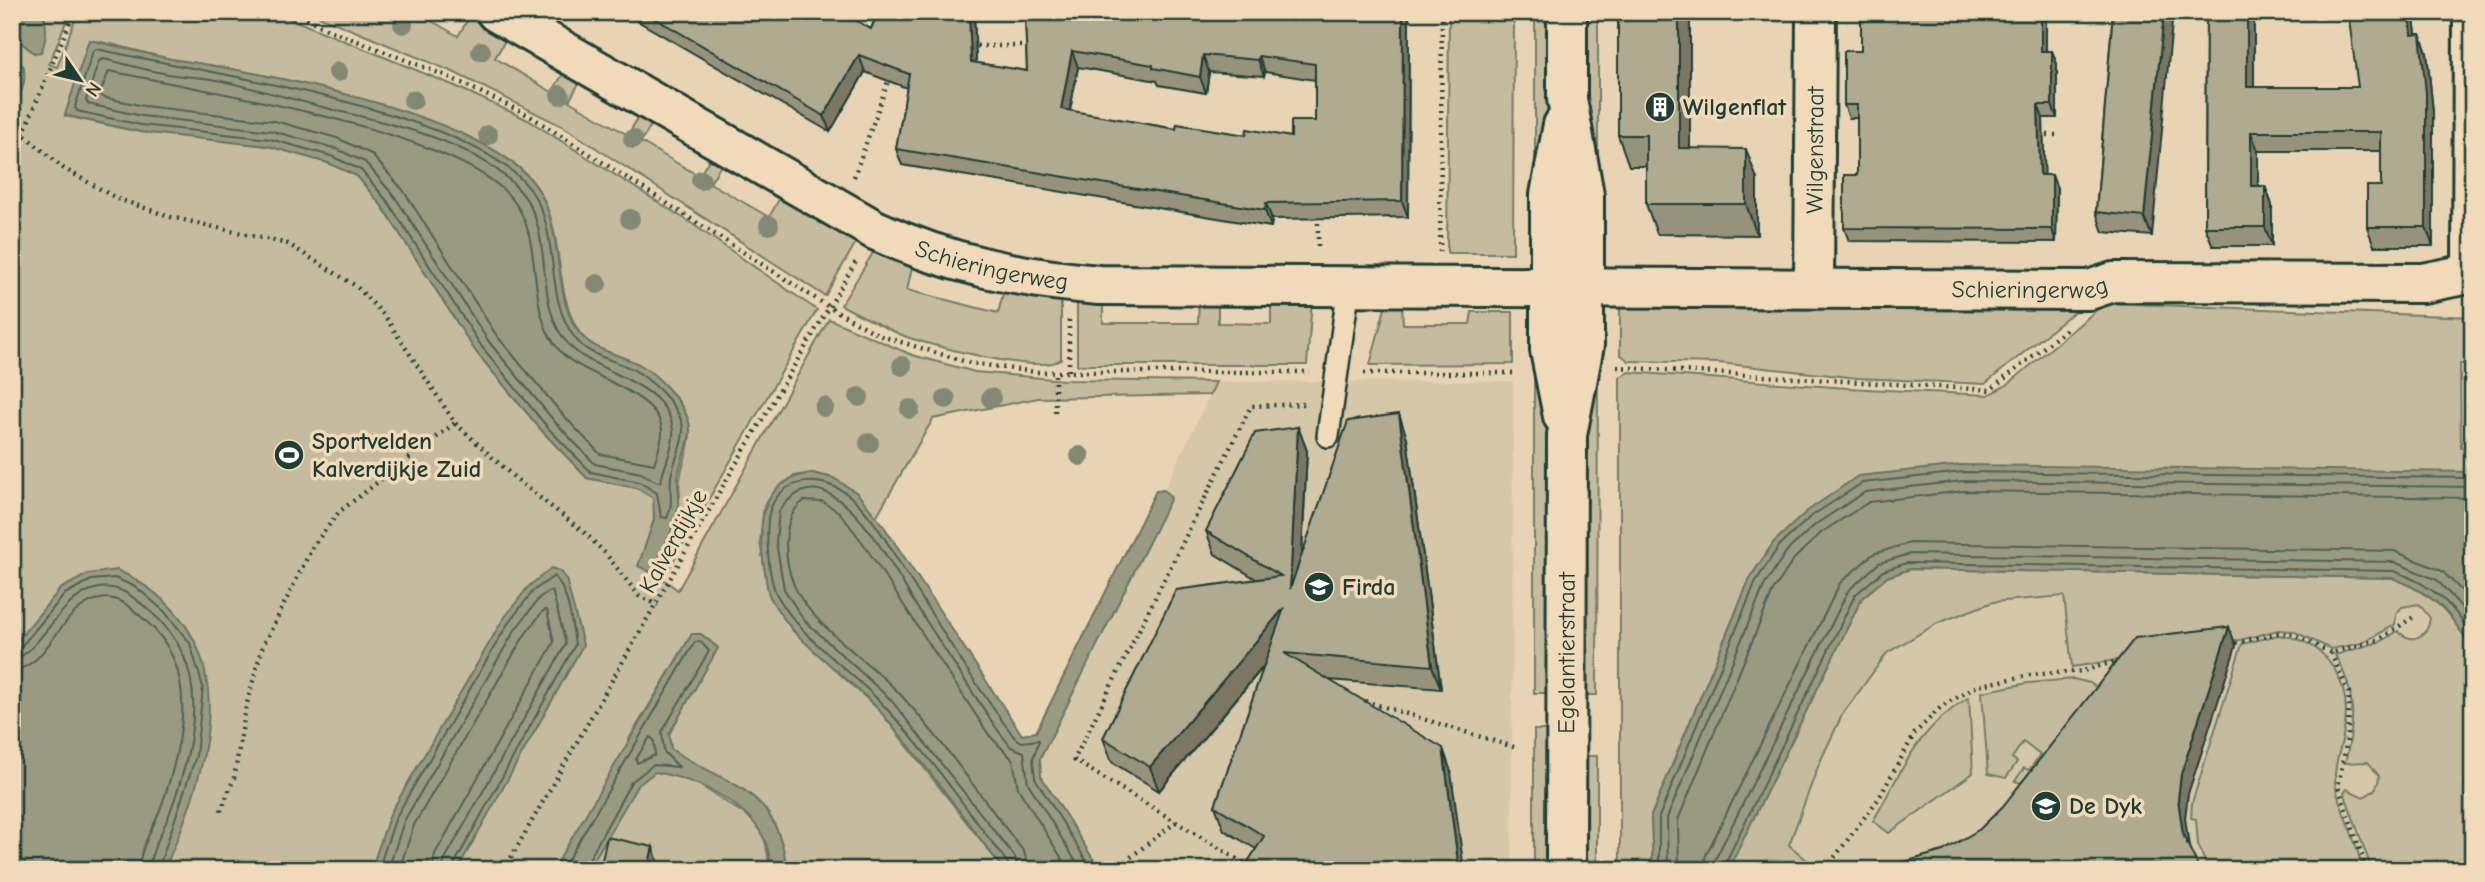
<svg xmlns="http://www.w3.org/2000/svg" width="2485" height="882" font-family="'Comic Neue',sans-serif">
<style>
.built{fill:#d7c7a9}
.green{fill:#c6bb9e;stroke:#727c69;stroke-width:2;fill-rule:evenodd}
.water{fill:#9a9a83;stroke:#697563;stroke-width:2}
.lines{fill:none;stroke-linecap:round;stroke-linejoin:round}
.shore{stroke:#506254;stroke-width:2}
.lane-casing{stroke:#1f3d34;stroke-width:26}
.street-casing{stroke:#1f3d34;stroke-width:44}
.secondary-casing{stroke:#1f3d34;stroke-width:44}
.path{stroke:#1f3d34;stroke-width:4.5;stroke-dasharray:2 5;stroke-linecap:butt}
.lane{stroke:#f0dab9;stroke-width:21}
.street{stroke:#f0dab9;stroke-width:38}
.secondary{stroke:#f0dab9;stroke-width:38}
.tree{fill:#838874}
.wall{fill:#97927c;stroke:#1f3d34;stroke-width:2;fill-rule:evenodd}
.shaded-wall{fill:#7b7765;stroke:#1f3d34;stroke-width:2}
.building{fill:#b0aa90;stroke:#1f3d34;stroke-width:2;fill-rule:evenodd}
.labels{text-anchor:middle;stroke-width:7;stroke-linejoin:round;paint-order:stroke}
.poi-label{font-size:24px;font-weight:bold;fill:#1f3d34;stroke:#f0dab9;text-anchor:start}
.street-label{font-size:24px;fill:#1f3d34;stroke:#f0dab9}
</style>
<rect width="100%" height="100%" fill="#e8d4b4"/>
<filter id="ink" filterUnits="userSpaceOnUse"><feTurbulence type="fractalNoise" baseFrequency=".0143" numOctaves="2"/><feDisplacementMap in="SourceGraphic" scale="14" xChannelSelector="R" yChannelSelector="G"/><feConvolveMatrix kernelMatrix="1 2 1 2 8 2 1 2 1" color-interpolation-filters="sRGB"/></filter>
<g filter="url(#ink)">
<!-- built -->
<g class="built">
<polygon points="1513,381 1512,870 1100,870 1041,776 1040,759 1170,498 1164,490 1216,382"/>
<polygon points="2393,578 2473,652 2465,870 1728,870 1862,598"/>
</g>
<!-- green -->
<g class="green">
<path d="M41,12H70L49,64L57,67L78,12H274L455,86L528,120L688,221L817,310L663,579L678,590L829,319L912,355L975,372L1064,380L1216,382L1210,395L1038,398L933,419L876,517L857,493L833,478L812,473L794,476L777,488L764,505L760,542L769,595L792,630L879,710L1004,870H787C776,786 732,788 671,750L669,734L718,648L701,634H692L629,739L755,821L765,838L770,870H12V107L20,97L19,63L12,68V35L34,53L45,19ZM89,40C119,44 147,55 177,60C260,72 489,116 536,186C566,230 552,287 579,332C591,352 624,354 643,367C661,379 688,405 690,429C692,451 676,470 680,496L639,566L654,520V498L637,488L587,478L543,432L476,352L382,206L357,176L328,163L268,146L140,132L65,116Z"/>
<polygon points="309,12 416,12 458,36 470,16 507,37 495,58 552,92 565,71 581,80 569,101 628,135 640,114 653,122 641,142 699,176 712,155 723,162 710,183 769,217 781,196 858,239 825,296 562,126 453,72"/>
<polygon points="1449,12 1514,12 1513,253 1447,253"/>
<polygon points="1535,12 1551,12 1551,137 1535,205"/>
<polygon points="1583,12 1598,12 1598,205 1583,136"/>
<path d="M876,248L913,263L907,290L998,313L1004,290L1061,299V359C1045,376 928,345 904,336C883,327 862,316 841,305Z"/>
<polygon points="1077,299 1103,299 1103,323 1198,323 1199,300 1218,300 1218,323 1271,324 1271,300 1312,300 1307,365 1077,365"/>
<polygon points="1387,300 1402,300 1403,324 1470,324 1472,312 1513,312 1513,364 1370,365"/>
<polygon points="1620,301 2086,302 1985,384 1858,378 1719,363 1629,361 1620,354"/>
<polygon points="2105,303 2473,317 2473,364 2460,364 2461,448 2473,448 2473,472 2375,472 1774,542 1750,578 1651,816 1653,870 1620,870 1620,377 1629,372 1847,388 1988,395 2007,385"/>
<polygon points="1534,350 1550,405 1550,693 1534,693"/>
<polygon points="1598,351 1597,695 1583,695 1584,405"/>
<path d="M1910,569L2393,578C2437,597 2450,611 2473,652L2465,870H2372L2344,792L2347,789L2363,797C2374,792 2378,788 2379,776L2368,762L2345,763C2355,724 2357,691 2335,655L2382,641L2398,631C2412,645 2428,637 2430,618L2419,604L2402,607L2396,614L2395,625L2362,643L2331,649L2293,631L2278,630L2236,641L2072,667L2064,596L1993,602L1938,623L1887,653L1842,715L1819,764L1789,845L1819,870H1728L1862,598L1887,577Z"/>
<path d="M2278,635C2328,640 2353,683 2344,731C2341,750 2332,768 2336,788C2342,816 2358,841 2362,870H2208L2198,844L2196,819L2191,818L2192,803L2242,644Z"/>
<polygon points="2073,679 2090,683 2106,694 2024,784 2015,781 2024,768 2029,770 2040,755 2023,742 2012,758 2017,762 2006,778 1988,774 1982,692 2028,683"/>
<path d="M1969,697L1973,773L1889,833L1873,821C1904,768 1914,732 1969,697Z"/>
<rect x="1534" y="730" width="16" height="140"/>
<rect x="1583" y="756" width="14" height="114"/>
</g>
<!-- water -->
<g class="water">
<path d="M12,12H41C49,25 47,38 41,52L34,53L12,35Z"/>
<path d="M89,40C118,46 148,55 177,60C262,72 485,115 535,185C566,227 551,302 581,335C596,352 623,355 642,366C659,376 692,411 690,432C688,448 679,463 678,478C677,487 680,495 679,504C676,527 661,552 652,573L638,566L654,520L653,498L636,488L587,478L543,432L476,352L382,206L357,176L328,163L268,146L140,132L65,115Z"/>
<path d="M20,63L24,67C26,83 22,94 12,107V68Z"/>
<path d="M1962,465L2473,472V652C2450,611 2437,596 2393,578L1910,569L1887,577L1862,598L1728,870H1653L1651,816L1750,578L1774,542L1806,512L1858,476Z"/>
<path d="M812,473L833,478L857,493L885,528L1022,735L1036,732L1156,491L1164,490L1171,498L1040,759L1041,776L1100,870H1004C963,817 924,761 880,711C845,672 795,645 770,597C766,588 766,576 764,566C757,522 760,481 812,473Z"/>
<polygon points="551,568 560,571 566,579 583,645 457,870 371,870 390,814 502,621 528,587"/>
<path d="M117,570C250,633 213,761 164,870H12V647L60,589L88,574Z"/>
<path d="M692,634H701L718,648L669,734L671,749C731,789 776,785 787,870H770C773,812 703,781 655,772L637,786L588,870H553Z"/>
<polygon points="2473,699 2473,870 2465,870"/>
</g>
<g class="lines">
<!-- shore -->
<g class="shore">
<path d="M97,49C198,72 467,108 529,188C563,232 542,295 575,338C589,358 620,360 639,373C656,385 683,409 683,431C683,446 673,462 671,477C669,492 674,503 667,518L661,517L657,493L639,482L591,472L548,428L482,347L388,202L361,170L331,156L270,139L141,125L77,111L75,107L93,51Z"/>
<path d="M103,59C127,64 151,72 175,75C187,77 200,77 212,79C252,87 291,99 330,109C392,124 478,141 521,192C557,235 531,306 570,346C596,374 667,381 673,430C675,444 664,466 661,481L657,482L641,473L595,464L555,422L489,342L395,197L365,162L334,148L272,131L142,116L88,104L86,100L99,61Z"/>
<path d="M109,71C200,90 459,130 513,200C547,243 522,314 563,354C585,377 665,394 662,434C661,444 657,455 654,464L600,454L563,415L497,336L403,190L371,154L337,138L275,121L144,106L102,97L100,93Z"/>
<polyline points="12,651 20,648 65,594 91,580 115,578 136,587 164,611 190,643 203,687 196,756 158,870"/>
<path d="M12,659C37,658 59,597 95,589C119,583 134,597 151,612C214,666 195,746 169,815C163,831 150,852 149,870"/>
<path d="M12,670C49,669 60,605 100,599C120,595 132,609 146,621C202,670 182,748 160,810C153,828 139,850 139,870"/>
<polygon points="650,737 654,740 655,755 637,763 636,759"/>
<path d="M378,870L396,817L507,625L533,591L554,576C569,591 572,625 575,645L451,870"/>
<polyline points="388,870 404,821 515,630 540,597 552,590 566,644 445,859 442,870"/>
<polyline points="399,870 414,825 524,636 543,611 547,610 554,642 435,854 432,870"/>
<polyline points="562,870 695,642 700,641 709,651 662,732 664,752 679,767 653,765 631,782 583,870"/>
<path d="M1009,870L1008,863C968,812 927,751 883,705C849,668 802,640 777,595C768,579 764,524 771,507C786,473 829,477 852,498C875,518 891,550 907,575C942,630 976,687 1015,738L1022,742L1039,740L1033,759L1035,778L1092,870"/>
<path d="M1018,870L1015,857L891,700L803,619L784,589L776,542L779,511C791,494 809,483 829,494C866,512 896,573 917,607C944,648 970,689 997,729L1011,747L1024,752L1028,783L1081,870"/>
<path d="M1029,870L1024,852C984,801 941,738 898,692C870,662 808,622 794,585C784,561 780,517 804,501L823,502L839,512L863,543L989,735L1013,760L1018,788L1069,870"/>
<polyline points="1659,870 1659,817 1756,581 1779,546 1810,517 1862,483 1963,472 2473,478"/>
<polyline points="1668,870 1667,818 1764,586 1786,552 1816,524 1865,492 1963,481 2473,487"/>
<polyline points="1679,870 1678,820 1773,591 1794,559 1822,532 1869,502 1964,491 2473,498"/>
<polyline points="1703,870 1706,855 1840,583 1873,554 1910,543 2394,551 2442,571 2473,602"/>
<polyline points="1713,870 1715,860 1848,591 1879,563 1910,554 2394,562 2437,580 2473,620"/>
<path d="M1722,870L1855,595L1883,571L1907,563L2394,571C2432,585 2453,603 2473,638"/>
</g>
<!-- lane casing -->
<g class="lane-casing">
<polyline id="lane" points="1328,436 1349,285"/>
</g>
<!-- street casing -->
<g class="street-casing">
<g id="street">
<path id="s1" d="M496,12L875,230C948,264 1019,278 1099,285L2089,290L2113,282L2423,283L2473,273"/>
<polyline points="2472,273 2473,12"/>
<path id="s2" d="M1814,286L1816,12"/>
</g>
</g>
<!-- secondary casing -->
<g class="secondary-casing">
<g id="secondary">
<polyline points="1563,125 1550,195 1550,350 1563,416"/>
<path id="s3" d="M1566,870L1567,435L1584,345V195L1567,99V12"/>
</g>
</g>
<!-- path -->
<g class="path">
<polyline points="294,12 329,30 449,77 530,116 829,307 881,336 970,363 1035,372 1310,372"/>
<polyline points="970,46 1032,46"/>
<polyline points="12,132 23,134 63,168 118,199 171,217 288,244 356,286 384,315 455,423 516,479 585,533 606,554 639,596 658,605"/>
<polyline points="23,134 74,12"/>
<polyline points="2040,135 2060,135"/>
<polyline points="854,177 890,76"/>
<polyline points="1318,216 1318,249"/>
<polyline points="1440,252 1442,12"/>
<polyline points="1617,367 1990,390 2068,328"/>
<polyline points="1069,371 1069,320"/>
<polyline points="1364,373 1517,373"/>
<polyline points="1055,412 1055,371"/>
<polyline points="2229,645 2278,633 2293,634 2331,653 2380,639 2415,616"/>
<polyline points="2331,653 2349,693 2348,734 2338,786 2367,870"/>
<polyline points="1365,701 1517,748"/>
<polyline points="221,811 234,778 246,707 262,648 313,546 339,512 455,423"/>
<polyline points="504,870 724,484 857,260"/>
<polyline points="1114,870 1176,822"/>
<polyline points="1255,870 1074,760 1251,406 1304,404"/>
<polyline points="1829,870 1831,862 1879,798 1915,733 1942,706 1977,686 2030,675 2083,671 2120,660"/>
</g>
<!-- lane -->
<use href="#lane" class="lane"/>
<!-- street -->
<use href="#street" class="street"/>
<!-- secondary -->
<use href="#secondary" class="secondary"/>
</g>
<!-- trees -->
<g class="tree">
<circle cx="403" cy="24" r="10"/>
<circle cx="481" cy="51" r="10"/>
<circle cx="338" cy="72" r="10"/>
<circle cx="560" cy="95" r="10"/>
<circle cx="413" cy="100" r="10"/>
<circle cx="488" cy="135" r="10"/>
<circle cx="633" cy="139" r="10"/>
<circle cx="701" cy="180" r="10"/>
<circle cx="630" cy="219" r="10"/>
<circle cx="769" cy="225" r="10"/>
<circle cx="597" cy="284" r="10"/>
<circle cx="902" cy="366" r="10"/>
<circle cx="859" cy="397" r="10"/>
<circle cx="991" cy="398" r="10"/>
<circle cx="946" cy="399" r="10"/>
<circle cx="824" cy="407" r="10"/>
<circle cx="910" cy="409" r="10"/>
<circle cx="869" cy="443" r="10"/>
<circle cx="1080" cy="456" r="10"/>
</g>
<!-- wall -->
<g class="wall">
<path d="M622,12H841L871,29L878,12H973L974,16L976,63L1027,71L1025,12H1409L1408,217L1272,219L1271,227L902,165L896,149L907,88L865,72L830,132ZM1078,67L1157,81L1159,85L1206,93L1209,72L1264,76L1265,72L1315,80V121L1291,137L1246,135L1176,129L1070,111Z"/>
<polygon points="1618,12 1690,12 1690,148 1757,179 1757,235 1657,234 1646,204 1646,166 1629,166 1618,135"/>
<polygon points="1861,12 2046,12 2046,51 2052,51 2057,64 2057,118 2043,118 2044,175 2057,188 2056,242 1849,241 1844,228 1857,175 1857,118 1849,118 1844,105 1861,51"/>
<polygon points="2113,12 2152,236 2103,232 2096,212"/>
<polygon points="2206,12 2254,12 2254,87 2358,87 2413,12 2416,34 2420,34 2427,53 2433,112 2433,246 2374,246 2367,227 2381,186 2381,151 2258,151 2258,186 2265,186 2272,205 2272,246 2213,246 2205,227"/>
<polygon points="1298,427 1307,451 1302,556 1407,438 1441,689 1329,680 1451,772 1256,849 1224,830 1215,806 1264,666 1159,791 1112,762 1103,738 1256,579 1215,554 1206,531"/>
</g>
<!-- shaded-wall -->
<g class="shaded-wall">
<polygon points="969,12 973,12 974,16 977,78 971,62"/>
<polygon points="1403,12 1409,12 1408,217 1402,201"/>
<polygon points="1679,12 1690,12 1690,179 1679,148"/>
<polygon points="2041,12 2046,12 2046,64 2041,51"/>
<polygon points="2164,12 2173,12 2152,236 2144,217"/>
<polygon points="2247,12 2254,12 2254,106 2247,87"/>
<polygon points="2409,12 2413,12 2419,54 2412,35"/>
<polygon points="2420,34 2427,53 2433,112 2433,246 2426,227"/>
<polygon points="1072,51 1078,67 1067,125 1061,109"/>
<polygon points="2052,51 2057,64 2057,118 2052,105"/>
<polygon points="859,55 865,72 830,132 824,116"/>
<polygon points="1203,55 1209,72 1206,93 1200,77"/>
<polygon points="1259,56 1265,72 1264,76 1258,60"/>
<polygon points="2038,105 2043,118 2045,188 2040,175"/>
<polygon points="2251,132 2258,151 2258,205 2251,186"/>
<polygon points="1746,149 1757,179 1757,235 1746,204"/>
<polygon points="2052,175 2057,188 2056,242 2052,229"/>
<polygon points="2265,186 2272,205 2272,246 2265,227"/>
<polygon points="1266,203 1272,219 1271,227 1265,210"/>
<polygon points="1399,414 1407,438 1441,689 1432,666"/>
<polygon points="1298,427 1307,451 1299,612 1290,589"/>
<polygon points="1284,608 1292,632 1159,791 1150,767"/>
<polygon points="2229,627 2236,646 2188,794 2185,818 2190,854 2183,835 2178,799 2181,774"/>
<polygon points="1443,748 1451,772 1464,870 1459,870"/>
<polygon points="653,847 661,870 647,870"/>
</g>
<!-- building -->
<g class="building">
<path d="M644,12H841L871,29L878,12H969L971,62L1027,71L1025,12H1403L1402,201L1266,203L1265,210L896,149L909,74L859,55L824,116ZM1072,51L1153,65V68L1200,77L1203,55L1258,60L1259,56L1315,64V121H1291V137L1247,129L1246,135L1177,124L1176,129L1061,109Z"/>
<polygon points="1618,12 1679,12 1679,148 1746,149 1746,204 1646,204 1646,135 1618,135"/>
<polygon points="1861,12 2041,12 2041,51 2052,51 2052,105 2038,105 2040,175 2052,175 2052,229 1844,228 1844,175 1857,175 1857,105 1844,105 1844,51 1861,51"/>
<polygon points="2113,12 2164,12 2144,217 2096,212"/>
<polygon points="2206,12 2247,12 2247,87 2358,87 2348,12 2409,12 2412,35 2420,34 2426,93 2426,227 2367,227 2367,186 2381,186 2381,132 2251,132 2251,186 2265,186 2265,227 2205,227"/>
<polygon points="1399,414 1432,666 1284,653 1443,748 1459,870 1243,870 1264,836 1215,806 1284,608 1150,767 1103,738 1176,590 1281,576 1206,531 1255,433 1298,427 1290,589 1348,421"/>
<polygon points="2229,627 2181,774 2178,799 2183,835 2200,870 1876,870 1943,851 1980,829 2003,806 2135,638"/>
<polygon points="607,837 653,847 647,870 600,870"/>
</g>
</g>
<!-- icons -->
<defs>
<g id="building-disc" transform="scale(1.575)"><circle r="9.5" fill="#1f3d34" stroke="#f0dab9"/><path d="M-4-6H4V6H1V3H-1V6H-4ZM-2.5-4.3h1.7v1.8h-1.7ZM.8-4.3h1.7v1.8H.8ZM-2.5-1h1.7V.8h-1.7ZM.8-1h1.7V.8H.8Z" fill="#fff"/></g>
<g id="stadium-disc" transform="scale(1.575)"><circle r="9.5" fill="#1f3d34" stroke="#f0dab9"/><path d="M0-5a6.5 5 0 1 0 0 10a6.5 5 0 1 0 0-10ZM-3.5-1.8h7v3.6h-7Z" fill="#fff"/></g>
<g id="university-disc" transform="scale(1.575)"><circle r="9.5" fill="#1f3d34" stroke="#f0dab9"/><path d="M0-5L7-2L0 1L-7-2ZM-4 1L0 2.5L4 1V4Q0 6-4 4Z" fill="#fff"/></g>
<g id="school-disc" transform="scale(1.575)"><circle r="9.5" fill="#1f3d34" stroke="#f0dab9"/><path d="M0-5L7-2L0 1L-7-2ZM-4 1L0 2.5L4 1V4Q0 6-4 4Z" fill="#fff"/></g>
</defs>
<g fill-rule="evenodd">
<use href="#building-disc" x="1660" y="107"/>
<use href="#stadium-disc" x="289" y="455"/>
<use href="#university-disc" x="1319" y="587"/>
<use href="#school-disc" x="2046" y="806"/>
</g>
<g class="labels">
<!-- poi labels -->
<g class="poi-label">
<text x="1683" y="115">Wilgenflat</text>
<text x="312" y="449">Sportvelden<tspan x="312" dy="28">Kalverdijkje Zuid</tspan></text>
<text x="1342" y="595">Firda</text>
<text x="2069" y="814">De Dyk</text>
</g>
<!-- street labels -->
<g class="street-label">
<text dy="8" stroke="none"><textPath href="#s2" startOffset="136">Wilgenstraat</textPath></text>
<text dy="8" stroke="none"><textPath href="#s1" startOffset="560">Schieringerweg</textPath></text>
<text dy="8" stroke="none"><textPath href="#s1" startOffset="1600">Schieringerweg</textPath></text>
<text transform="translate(673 541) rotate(-61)" y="8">Kalverdijkje</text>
<text dy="8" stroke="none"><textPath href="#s3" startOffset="217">Egelantierstraat</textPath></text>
</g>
</g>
<!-- margin -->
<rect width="2485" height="882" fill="none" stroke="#f0dab9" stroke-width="42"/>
<rect x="21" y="21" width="2443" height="840" fill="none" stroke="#1f3d34" stroke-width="2.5" filter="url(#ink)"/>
<!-- north arrow -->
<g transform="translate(80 80) rotate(125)" stroke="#f0dab9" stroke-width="5" paint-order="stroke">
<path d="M0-5L12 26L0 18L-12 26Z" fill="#1f3d34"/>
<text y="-10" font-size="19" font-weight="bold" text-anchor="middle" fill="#1f3d34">N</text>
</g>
</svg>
